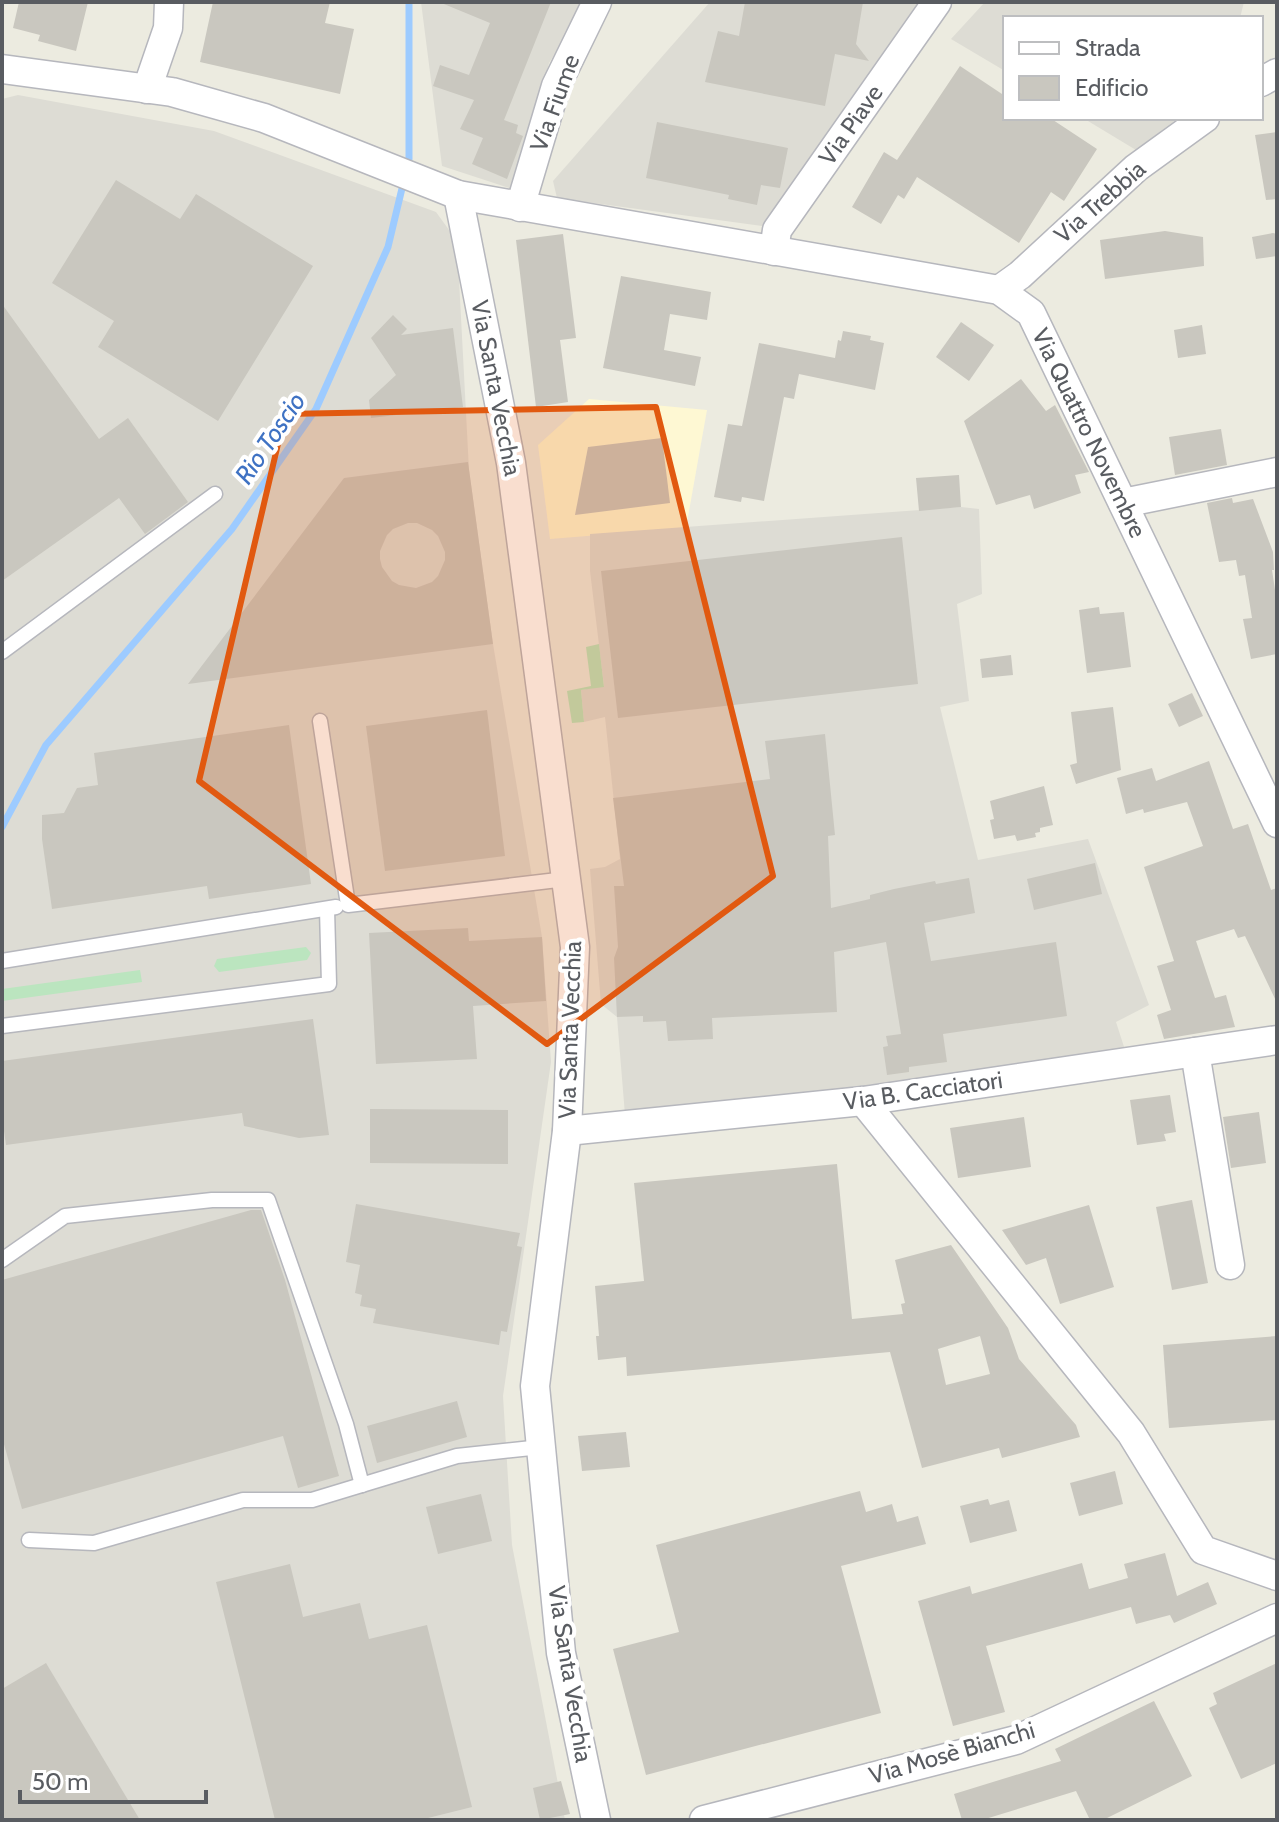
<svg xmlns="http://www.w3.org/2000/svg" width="1279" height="1822" font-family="Cabin,sans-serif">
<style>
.commercial{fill:#fef8d3}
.industrial{fill:#dddcd4}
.green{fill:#bbe5bf}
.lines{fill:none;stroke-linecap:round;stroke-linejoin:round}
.stream{stroke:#9dcbff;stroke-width:7}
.building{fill:#c9c7bf;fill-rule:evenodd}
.lane-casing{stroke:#b6b7bd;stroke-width:17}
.street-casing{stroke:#b6b7bd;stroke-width:31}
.lane{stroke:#fff;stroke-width:14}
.street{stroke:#fff;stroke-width:28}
.marked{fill:#e15910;fill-opacity:0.2;stroke:#e15910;stroke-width:6;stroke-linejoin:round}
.labels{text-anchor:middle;stroke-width:8;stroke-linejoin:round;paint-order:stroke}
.street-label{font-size:24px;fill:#595c61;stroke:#fff}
.water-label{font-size:26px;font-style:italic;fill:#3f72c3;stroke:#fff}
</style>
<rect width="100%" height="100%" fill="#ecebe0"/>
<!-- commercial -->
<polygon class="commercial" points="589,399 707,410 686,528 550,539 538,445"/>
<!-- industrial -->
<g class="industrial">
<polygon points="421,2 587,2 549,63 515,190 442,166"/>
<polygon points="710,2 919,2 769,227 557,198 553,181"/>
<polygon points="985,2 1244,2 1240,18 1005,18 1005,71 951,39"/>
<polygon points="18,95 214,131 436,212 457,241 469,470 493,644 542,937 551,1062 503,1396 512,1545 565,1820 2,1820 2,99"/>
<polygon points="1083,118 1178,118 1136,150"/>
<polygon points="961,507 979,509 982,594 957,604 969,701 940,707 978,860 1088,839 1149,1005 1116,1022 1126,1053 625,1115 617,1017 601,1004 590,869 605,867 620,859 605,717 584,722 581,690 604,686 590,571 590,534"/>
</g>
<!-- green -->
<g class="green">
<polygon points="599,644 604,687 581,690 584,722 572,723 567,691 591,686 586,647"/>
<polygon points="306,947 311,953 307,960 219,972 214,966 217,959"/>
<polygon points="140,970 142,982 2,1001 2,989"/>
</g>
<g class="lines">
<!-- stream -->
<g class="stream">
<polyline points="407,167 409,159 409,2"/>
<polyline points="2,827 46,745 232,529 316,409 388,247 404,180"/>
</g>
</g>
<!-- building -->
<g class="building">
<polygon points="19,2 88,2 76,51 38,41 40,35 13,28"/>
<polygon points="213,2 330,2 325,23 354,29 340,94 200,62"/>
<polygon points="439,2 551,2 504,120 518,125 516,133 523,136 507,179 472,164 483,138 460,129 474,100 433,86 440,65 469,75 490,23"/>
<polygon points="745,2 863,2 856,44 869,61 835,54 825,106 705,82 718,31 739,36"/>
<polygon points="960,66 1005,96 1005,118 1050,118 1097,149 1064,201 1051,192 1019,243 917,177 904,199 898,195 881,224 852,207 884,152 897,160"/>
<polygon points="657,122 788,148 780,188 761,185 757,205 728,199 729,195 646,178"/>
<polygon points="1277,132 1277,199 1266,200 1255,135"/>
<polygon points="116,180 180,219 196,194 313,266 218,421 98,347 114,321 52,283"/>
<polygon points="1165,231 1203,237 1204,266 1105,279 1100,240"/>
<polygon points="1273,233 1277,234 1277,256 1256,259 1252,237"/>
<polygon points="563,234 576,338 560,340 568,402 536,407 516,240"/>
<polygon points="621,276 711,292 707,320 670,314 664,350 701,357 695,386 603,368"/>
<polygon points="2,304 99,439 128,418 188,502 145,534 119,498 2,581"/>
<polygon points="393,315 407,329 401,335 453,328 463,407 371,418 369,400 396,375 371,338"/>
<polygon points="961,322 994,345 969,381 936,357"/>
<polygon points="1202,325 1206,354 1178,358 1174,330"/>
<polygon points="843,331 871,336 870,340 884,343 875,390 799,374 794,399 784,397 764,501 742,497 741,502 714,497 728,424 742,426 759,343 835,358 838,340 841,341"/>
<polygon points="1021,379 1046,411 1055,405 1089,472 1075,475 1081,493 1034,509 1030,495 996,505 964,421"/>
<polygon points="1221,429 1227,465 1175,475 1169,437"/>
<polygon points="662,438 670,503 575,515 588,447"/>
<path d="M468,462L493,644L188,684L344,478ZM408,523H417L432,530L438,536L445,552V560L438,576L432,582L416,588L399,585L392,581L382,567L380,559V551L387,535L393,529Z"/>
<polygon points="959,475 961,507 919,511 916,478"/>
<polygon points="1232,498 1233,503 1253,499 1273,552 1274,570 1272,570 1277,603 1277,654 1251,659 1243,619 1252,618 1245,575 1239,576 1236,560 1219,562 1207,503"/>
<polygon points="902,537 918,684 618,718 601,571"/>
<polygon points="1099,607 1100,614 1124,612 1131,667 1087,673 1079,610"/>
<polygon points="1011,655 1013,675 982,678 980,659"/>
<polygon points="1192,693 1203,716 1179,727 1168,704"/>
<polygon points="1113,707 1121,770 1076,784 1070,765 1077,763 1071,712"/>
<polygon points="487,710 505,856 385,871 366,726"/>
<polygon points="289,725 311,884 209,899 207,886 52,909 42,839 42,815 64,813 77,788 98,785 94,753"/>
<polygon points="825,734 835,835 828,836 831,908 870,899 870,895 894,889 935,881 936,884 969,878 975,913 924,923 931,961 1056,942 1067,1016 943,1034 947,1062 909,1067 909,1072 887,1075 883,1047 888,1046 886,1036 901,1034 886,942 834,952 837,1012 712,1018 713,1039 668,1041 666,1021 643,1022 643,1016 617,1017 614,958 618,947 614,886 624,886 613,798 770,779 765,741"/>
<polygon points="1209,761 1233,829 1248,824 1271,890 1277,888 1277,1003 1245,936 1238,938 1234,929 1196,941 1215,998 1226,995 1235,1027 1164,1039 1157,1015 1171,1010 1157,966 1174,961 1144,867 1203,846 1187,802 1144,813 1143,809 1126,814 1117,778 1152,768 1156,781"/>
<polygon points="1044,786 1053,825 1040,828 1040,832 1035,833 1036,837 1017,841 1015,835 994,839 990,820 994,819 990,801"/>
<polygon points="1095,863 1102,894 1034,910 1027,879"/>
<polygon points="468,928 469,941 542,937 546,1001 473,1006 477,1059 376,1064 369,933"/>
<polygon points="313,1019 329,1135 299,1138 244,1126 242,1113 6,1145 2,1117 2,1061"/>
<polygon points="1170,1095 1176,1132 1164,1134 1166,1141 1137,1145 1130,1100"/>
<polygon points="370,1109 508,1110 508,1164 370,1163"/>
<polygon points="1259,1112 1266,1163 1231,1168 1223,1117"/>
<polygon points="1024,1117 1031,1167 958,1178 950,1128"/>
<path d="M837,1164L852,1319L903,1314L901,1304L905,1303L895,1260L951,1245L1008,1328L1019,1359L1076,1425L1080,1437L1002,1458L999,1448L922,1468L890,1352L627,1376L626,1357L598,1360L596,1336H599L595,1286L644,1281L634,1183ZM980,1336L990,1374L946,1385L938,1349Z"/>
<polygon points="1192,1200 1208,1283 1172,1290 1156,1207"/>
<polygon points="356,1204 520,1233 517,1246 522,1247 516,1282 507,1332 501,1331 499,1345 373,1323 376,1309 360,1306 362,1295 355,1293 360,1265 346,1262"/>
<polygon points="1089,1205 1114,1287 1060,1304 1046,1258 1026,1265 1002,1230"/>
<polygon points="251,1210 261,1210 285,1280 339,1476 298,1488 283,1436 22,1509 2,1437 2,1280"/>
<polygon points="1277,1336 1277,1420 1169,1428 1163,1345"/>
<polygon points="457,1401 467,1437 377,1463 367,1426"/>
<polygon points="626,1432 630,1467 582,1471 578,1436"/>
<polygon points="1115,1471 1123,1504 1079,1516 1070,1483"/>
<polygon points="860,1491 866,1512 892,1504 897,1522 918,1516 926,1544 841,1566 881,1713 646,1775 613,1649 679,1632 656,1545"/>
<polygon points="481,1494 492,1541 438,1554 426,1507"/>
<polygon points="988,1499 990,1505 1009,1500 1017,1531 970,1543 960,1506"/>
<polygon points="1165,1553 1177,1596 1208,1582 1217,1604 1174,1623 1170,1615 1136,1624 1131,1607 986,1646 1005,1712 953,1726 918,1601 970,1586 972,1594 1082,1563 1089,1589 1128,1578 1124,1564"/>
<polygon points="290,1564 303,1617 360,1603 369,1639 427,1625 472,1807 420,1820 275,1820 216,1582"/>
<polygon points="46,1663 140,1820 2,1820 2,1689"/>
<polygon points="1277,1663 1277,1763 1241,1779 1209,1708 1217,1704 1213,1693"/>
<polygon points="1154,1701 1192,1776 1103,1820 1090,1820 1076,1791 982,1820 962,1820 954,1794 1061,1761 1055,1749"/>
<polygon points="561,1781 570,1814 540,1820 533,1788"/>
</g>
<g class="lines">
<!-- lane casing -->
<g class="lane-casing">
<g id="lane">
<polyline points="2,652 215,494"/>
<polyline points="320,721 348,905 566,879"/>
<polyline points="2,961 336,907"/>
<polyline points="2,1026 329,984 327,909"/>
<polyline points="2,1260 65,1216 212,1200 268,1200 346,1424 362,1485"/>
<polyline points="29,1540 94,1543 243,1500 312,1500 457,1456 541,1447"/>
</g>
</g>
<!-- street casing -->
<g class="street-casing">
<g id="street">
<polyline points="2,69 172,92 264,118 458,195 999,290 1031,313 1277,823"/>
<polyline points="1261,82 1277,73"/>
<polyline points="147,89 168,28 169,2"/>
<polyline points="458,195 511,463 575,947 567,1131 535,1386 561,1653 596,1820"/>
<polyline points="520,207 556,86 597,2"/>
<polyline points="774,251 777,230 937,2"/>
<polyline points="999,290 1020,275 1136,168 1205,118"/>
<polyline points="1123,503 1277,472"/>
<polyline points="1195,1052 1230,1265"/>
<polyline points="863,1101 1131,1433 1203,1550 1277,1576"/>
<polyline points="567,1131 863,1101 1277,1040"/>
<polyline points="704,1820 1016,1740 1277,1618"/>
</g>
</g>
<!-- lane -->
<use href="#lane" class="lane"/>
<!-- street -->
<use href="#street" class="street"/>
</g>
<!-- marked area -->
<path class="marked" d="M656,407L773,876L547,1044L199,781L285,414Z"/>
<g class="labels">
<!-- street labels -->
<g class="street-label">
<text transform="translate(555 103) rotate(-70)" y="8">Via Fiume</text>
<text transform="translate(851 125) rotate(-55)" y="8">Via Piave</text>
<text transform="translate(1100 202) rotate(-41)" y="8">Via Trebbia</text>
<text transform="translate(496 388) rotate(79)" y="8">Via Santa Vecchia</text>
<text transform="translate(1089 433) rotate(64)" y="8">Via Quattro Novembre</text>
<text transform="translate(570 1030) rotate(-88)" y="8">Via Santa Vecchia</text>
<text transform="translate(923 1091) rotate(-8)" y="8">Via B. Cacciatori</text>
<text transform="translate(570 1674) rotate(81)" y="8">Via Santa Vecchia</text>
<text transform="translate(952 1753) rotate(-16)" y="8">Via Mosè Bianchi</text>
</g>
<!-- water labels -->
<g class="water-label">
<text transform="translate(270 438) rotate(-56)" y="9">Rio Toscio</text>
</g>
</g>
<!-- border -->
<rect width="1279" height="1822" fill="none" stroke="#595c61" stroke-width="8"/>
<!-- legend -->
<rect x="1003" y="16" width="260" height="104" fill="#ffffff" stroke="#bdbec0" stroke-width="2"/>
<rect x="1019" y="42" width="40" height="12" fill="#ffffff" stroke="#bdbec0" stroke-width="2"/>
<text x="1075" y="56" font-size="24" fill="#595c61">Strada</text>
<rect x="1019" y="76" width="40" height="24" fill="#c9c7bf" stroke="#bdbec0" stroke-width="2"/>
<text x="1075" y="96" font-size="24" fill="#595c61">Edificio</text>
<!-- scale -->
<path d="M20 1790v12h186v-12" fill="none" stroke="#595c61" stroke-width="4"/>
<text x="32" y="1790" font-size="24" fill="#595c61" stroke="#ffffff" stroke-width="6" paint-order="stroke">50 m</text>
</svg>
